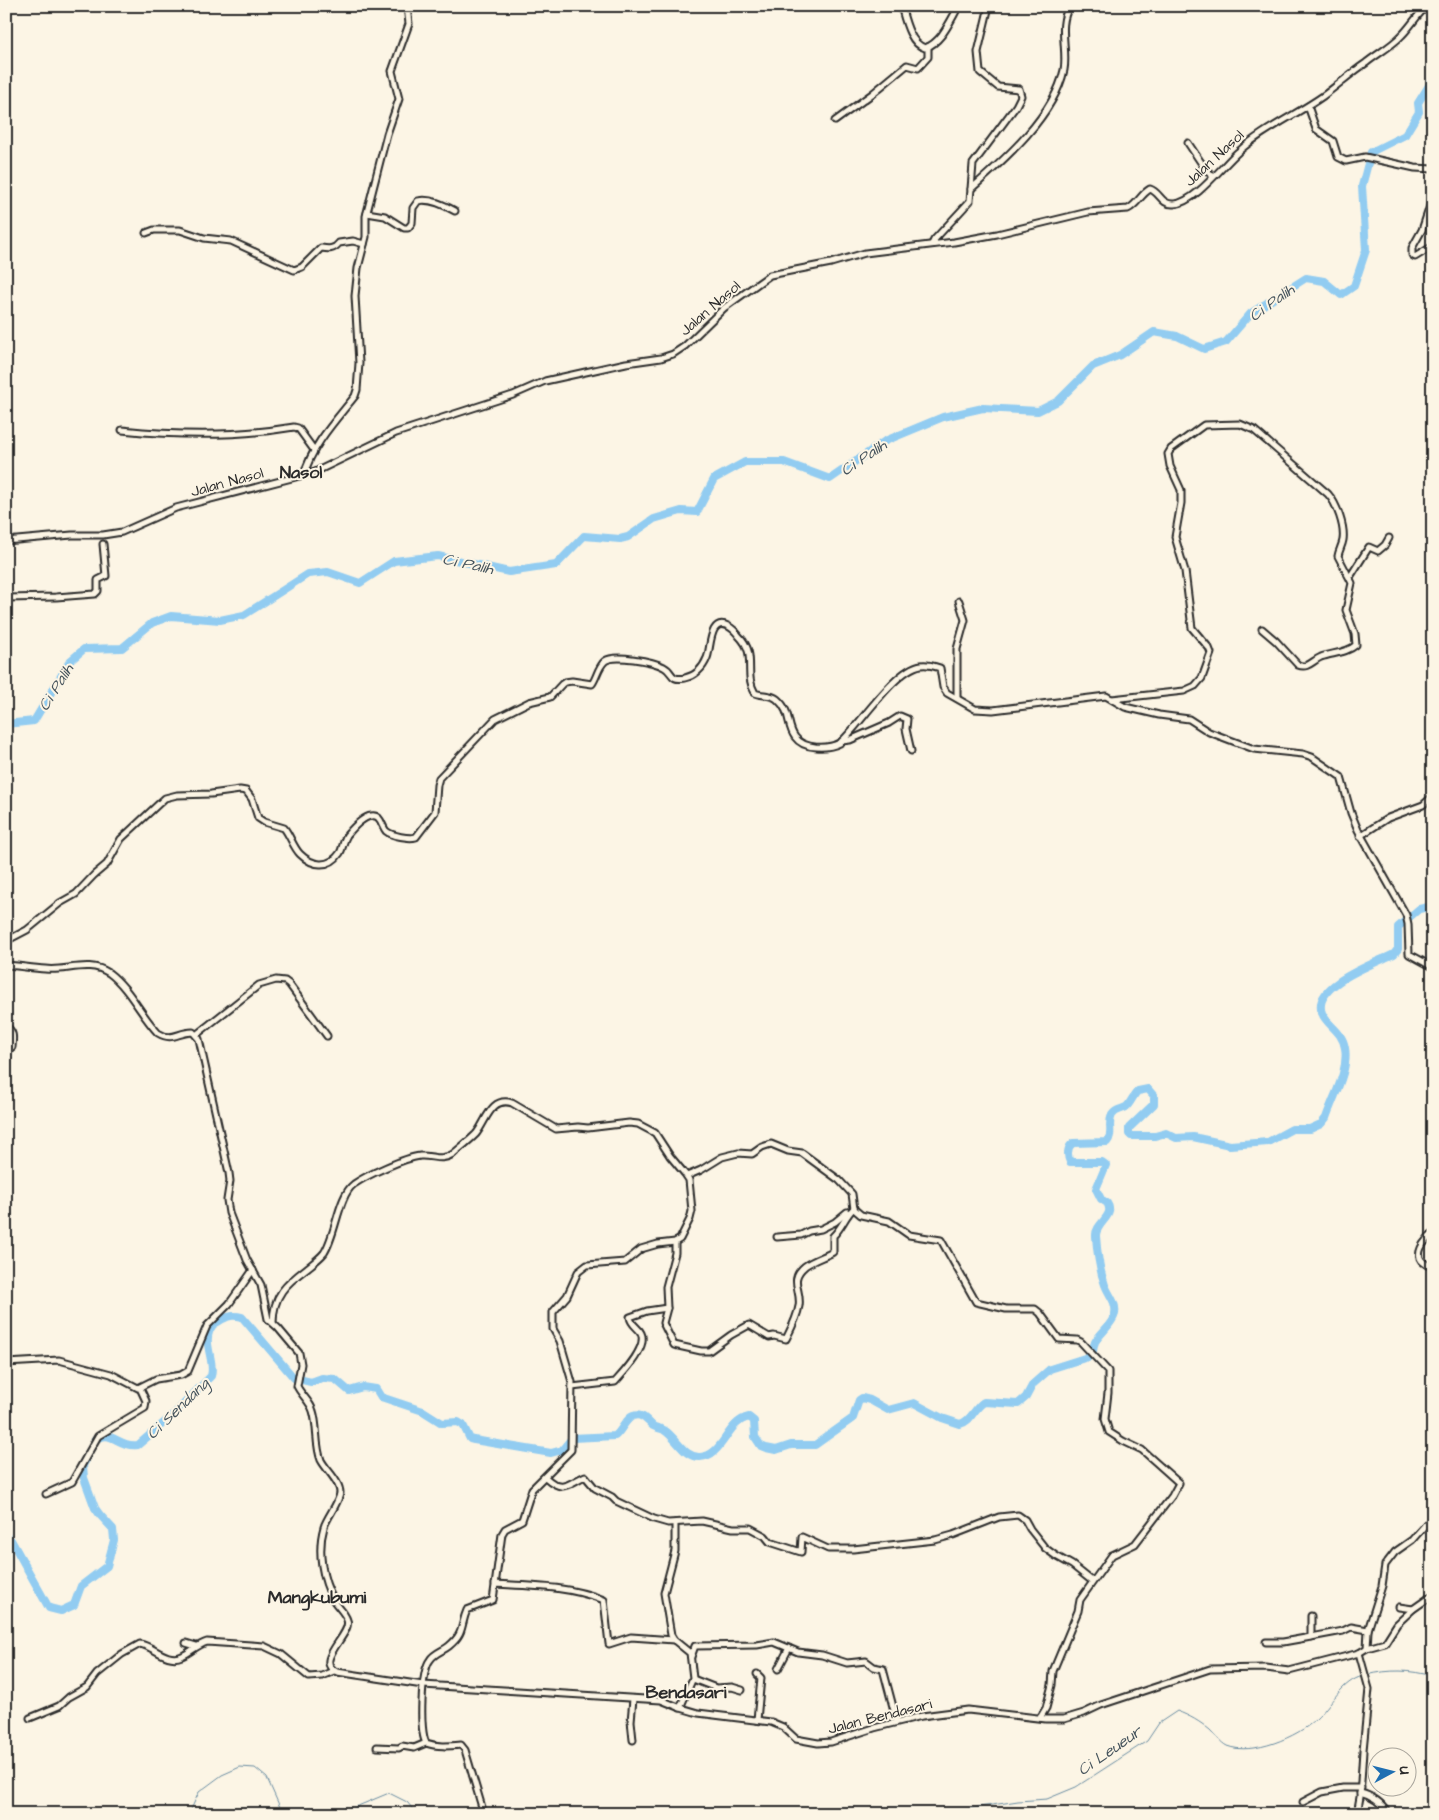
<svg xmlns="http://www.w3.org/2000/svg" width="1439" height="1820" font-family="'Architects Daughter',sans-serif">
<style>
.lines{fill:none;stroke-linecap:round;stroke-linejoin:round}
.stream{stroke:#698ca2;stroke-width:1}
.river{stroke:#92ccf1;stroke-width:8}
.minor-casing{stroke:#2b2b2b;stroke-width:9}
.minor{stroke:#fcf5e5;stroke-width:5}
.labels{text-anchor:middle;stroke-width:4;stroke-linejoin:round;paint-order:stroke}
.street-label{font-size:15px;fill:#2b2b2b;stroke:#fcf5e5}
.water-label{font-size:16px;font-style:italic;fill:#45535c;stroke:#fcf5e5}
.quarter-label{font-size:18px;font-weight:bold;fill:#2b2b2b;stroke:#fcf5e5}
</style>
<rect width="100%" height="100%" fill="#fcf5e5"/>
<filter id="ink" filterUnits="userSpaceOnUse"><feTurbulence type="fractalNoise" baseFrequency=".02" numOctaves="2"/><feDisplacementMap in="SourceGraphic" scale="10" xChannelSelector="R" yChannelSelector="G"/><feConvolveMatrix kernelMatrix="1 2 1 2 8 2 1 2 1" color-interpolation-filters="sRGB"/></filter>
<g filter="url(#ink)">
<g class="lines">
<!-- stream -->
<g class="stream">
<path d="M1367,1675C1390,1669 1410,1670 1433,1676"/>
<polyline points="189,1814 199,1792 222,1775 240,1767 255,1768 267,1778 283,1814"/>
<polyline points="343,1814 358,1806 389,1793 407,1802 417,1814"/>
<path d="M587,1814C606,1807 629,1808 648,1814"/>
<path d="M934,1814L1018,1801L1047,1799L1076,1787L1147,1741L1159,1723L1177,1711C1190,1716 1199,1721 1210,1730C1215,1735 1221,1743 1227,1746C1252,1756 1298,1737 1316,1719C1331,1705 1342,1681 1363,1676"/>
</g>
<!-- river -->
<g class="river">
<polyline points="6,724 34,721 70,661 84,649 122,648 152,623 171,616 220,620 244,615 308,574 328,572 360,583 394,561 438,556 509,572 556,565 584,536 620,539 628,537 654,519 681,511 697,512 714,479 745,462 784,462 830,479 885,441 943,417 983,408 1038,411 1058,401 1093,366 1120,355 1154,332 1177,336 1204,349 1226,342 1251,313 1306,278 1324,281 1341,295 1354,286 1366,250 1362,186 1371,152 1405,135 1419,112 1418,103 1433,79"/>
<path d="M95,1440C111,1428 118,1448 138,1445L173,1415L211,1376C216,1360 200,1341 213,1325C215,1323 220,1321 223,1319C230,1315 235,1315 242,1317L294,1378L311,1382L322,1378L335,1379L349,1391L363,1387L376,1389L381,1397L423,1411L442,1423L458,1422L463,1425L470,1439L474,1440L551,1453L562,1450L572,1438L615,1436C622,1431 625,1419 633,1416C643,1413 647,1421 653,1426C656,1428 660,1428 664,1430C677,1438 684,1458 700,1457C724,1456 726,1422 749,1417L754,1421L755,1437L761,1446L766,1448L776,1450L791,1445H815L853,1418L859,1400L862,1398L870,1400L888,1410L914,1403L942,1418L960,1424C971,1422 974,1408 984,1402L1018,1404L1026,1397L1033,1384L1050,1369L1091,1356C1094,1352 1093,1347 1095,1342C1101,1332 1112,1325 1115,1314C1117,1302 1109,1296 1105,1285C1100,1271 1097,1252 1096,1236C1095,1223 1116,1216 1107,1203L1101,1199L1096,1189L1106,1165L1102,1162H1070C1067,1156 1067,1147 1073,1143L1107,1142C1114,1134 1107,1124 1112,1115C1116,1109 1121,1110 1126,1107C1131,1103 1133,1095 1138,1091L1148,1089L1154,1096V1104L1129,1128V1134L1131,1136H1155L1166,1133L1176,1138L1193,1137L1230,1145L1268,1142L1292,1129H1310L1321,1124L1326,1118C1333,1097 1349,1071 1345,1048C1342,1030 1327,1026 1322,1013C1311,985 1376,963 1394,954L1398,949V927L1419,909L1433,906"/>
<polyline points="6,1536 11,1540 49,1608 61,1611 74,1605 81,1586 107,1566 114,1540 113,1529 100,1515 95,1508 84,1478 83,1465 87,1458"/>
</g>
<!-- minor casing -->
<g class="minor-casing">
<g id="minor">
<path d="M901,6C905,20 910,44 925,48C942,42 950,21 959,6"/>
<polyline points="1308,106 1316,129 1333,141 1338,157 1346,161 1365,157 1415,168 1433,169"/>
<polyline points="835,121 872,94 907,65 918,68 928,57 928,47"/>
<polyline points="1188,143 1202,164 1213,177"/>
<path d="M971,189C1005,159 1054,116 1064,70C1068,50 1057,24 1070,6"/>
<polyline points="1433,197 1422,230 1412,248 1412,255 1415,257 1433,246"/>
<path d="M367,213L385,216L404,228H408L412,223L413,208L418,201C430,198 444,205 455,211"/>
<path d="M146,233L154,230H180L204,238L231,241L294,270L302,267L321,248C328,249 334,250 339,243L353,241L364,244"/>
<polyline points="932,244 934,240 970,201 973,164 1016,106 1021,96 1019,89 998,87 980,72 978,52 989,6"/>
<path d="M122,430C180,436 236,437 294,427L298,428L314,450"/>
<path d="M304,475C312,445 336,420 355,396L357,390L359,363L355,296L358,268L366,237V216L387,134L399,99L392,71L409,24L407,6"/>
<path d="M6,541L72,535H103L122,532L176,508L315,472L396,433L513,395L545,381L626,363L661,358L673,354L685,346L724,308L770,275L831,263L865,253L954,242L997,234L1088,212L1128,209C1137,205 1141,194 1150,189C1160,192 1161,205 1174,204C1195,203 1223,165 1238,152C1262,130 1296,115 1323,96C1338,85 1351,73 1366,63C1377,54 1392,46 1402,35C1411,26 1417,15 1427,6"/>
<polyline points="1350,577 1369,547 1378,551 1385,545 1389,538"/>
<polyline points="6,598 56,597 95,594 98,591 98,580 106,576 103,544"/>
<polyline points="957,698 957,649 965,620 959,601"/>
<path d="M1112,699L1184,691L1195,686L1202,678L1211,653L1209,648L1192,628L1185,571L1175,537L1181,503V490L1170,466L1168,454L1171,449L1204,425L1240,424L1254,430L1328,494C1337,504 1345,527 1343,540C1342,546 1339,550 1338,556L1352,583L1346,610L1355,634L1356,645C1347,653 1332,653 1321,657C1312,661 1308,669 1298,665L1276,641L1262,629"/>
<polyline points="842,741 850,740 889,723 900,716 907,719 906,729 911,751"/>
<polyline points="1360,836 1388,818 1423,805 1433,796"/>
<path d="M6,941L27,930L60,903L76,894L94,875L107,864L121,839L165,798L177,795L211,794L240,790L246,791L252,799L258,818L264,822L284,828C290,835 293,847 300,854C312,866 329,869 340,853C343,848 343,841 347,835C352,829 363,817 371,816C381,814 381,825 386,831C392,836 409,839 416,837L435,812L437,785L439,778L495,719L529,702L550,697L562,684L565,682L572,681L592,684C597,677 598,667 605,661C614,654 653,661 664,667C674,672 669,681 685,678C695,676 703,668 707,658C711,649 709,617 728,626C732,628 736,632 739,636C758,655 743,673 755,693C761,696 771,694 777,699C792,712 786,725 795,737C804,750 828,749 840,743C860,725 895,669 921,665C926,664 934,666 940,668L943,687L947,693L975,709L993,710L1106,696L1125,707L1159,715L1189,719L1209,732L1254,749L1303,754L1312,757L1341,777L1351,813L1358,830L1406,915L1408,924L1409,954L1433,967"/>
<path d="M6,965C19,966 32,968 45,969C66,972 89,959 109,973C129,988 141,1015 158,1033C173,1042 177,1032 193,1032L199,1039L229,1173L230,1181L227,1200L229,1213L247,1260L261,1285L268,1319L278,1328L299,1353L301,1364L297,1386C301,1395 310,1401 313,1411C318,1426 315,1445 321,1460C326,1470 340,1481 340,1493C339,1503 327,1517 324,1527C317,1551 322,1580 334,1601C338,1607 345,1613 347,1620C353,1634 312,1661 337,1672L423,1685L661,1700L681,1708L698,1713L771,1722L783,1727L796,1739L818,1743L831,1742L874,1728L922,1716L968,1710L1046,1719H1064L1084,1713L1101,1705L1210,1669L1266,1668L1289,1671L1359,1653L1367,1648L1368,1630L1382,1586L1385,1565L1395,1552L1412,1540L1426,1524L1433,1520"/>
<path d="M6,1026C14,1032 13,1037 12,1047L6,1051"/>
<polyline points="196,1035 259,985 276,980 285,981 289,984 327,1036"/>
<polyline points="687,1176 701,1170 722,1157 738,1153 752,1154 762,1147 771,1144 788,1151 802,1153 839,1180 852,1194 854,1209 861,1215 889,1221 909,1235 941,1240 976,1302 1006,1309 1035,1309 1040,1313 1059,1339 1077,1340 1081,1342 1108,1371 1108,1393 1105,1419 1109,1432 1123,1441 1142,1450 1179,1483 1172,1496 1135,1544 1112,1555 1080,1600 1078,1611 1053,1671 1052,1685 1046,1708 1040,1718"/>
<path d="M1433,1234C1427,1238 1417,1249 1420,1258C1422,1263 1429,1266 1433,1268"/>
<polyline points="777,1237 801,1235 809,1231 821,1229 835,1222 847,1212"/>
<path d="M675,1242V1253L666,1287L667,1308L663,1323L674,1345L701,1351H709L731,1335L749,1325L769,1337L774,1336L786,1339C791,1329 797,1318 799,1306C802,1290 788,1280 805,1266C813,1260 824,1257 833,1252V1236C842,1228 845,1216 854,1208"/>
<path d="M273,1323C273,1295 286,1284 307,1268C313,1263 319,1259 324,1253C336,1235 338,1196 354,1184C367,1175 404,1158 420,1156C432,1155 441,1162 453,1154C460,1148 469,1141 476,1134C486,1122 491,1096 512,1103L556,1129L578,1127L588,1128L629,1123L638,1124L655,1133L670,1156L685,1174L689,1180L692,1211L690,1219L680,1239L675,1242L658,1244L641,1249L625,1262L587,1265L578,1272L567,1296L553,1312V1329L560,1341L572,1382L571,1450L532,1489L522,1520L505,1529L502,1534L493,1600L467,1610C460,1626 465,1633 449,1646C443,1651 434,1653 430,1660C421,1671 419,1731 426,1743C437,1747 449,1746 461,1745L465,1750L484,1814"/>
<polyline points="6,1363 59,1360 111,1374 138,1388 156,1379 181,1375 188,1371 207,1326 229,1304 253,1270"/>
<path d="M572,1387L615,1382C624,1372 648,1347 641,1333C638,1327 631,1325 630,1317L647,1311L667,1308"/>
<path d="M545,1477C563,1493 566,1485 585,1476L595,1488L612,1497L616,1501L654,1519L668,1523L702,1521L733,1528H750L765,1536L770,1542L801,1552L802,1537L828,1549H853L935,1540L953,1535L999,1517L1018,1515L1025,1520L1030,1529L1045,1548L1056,1556L1072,1565L1092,1581"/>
<polyline points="46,1494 72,1482 98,1436 145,1408 146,1401 140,1388"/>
<polyline points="675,1523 675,1551 664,1593 671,1635 674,1640 690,1653 693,1678 680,1708"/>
<path d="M495,1584C533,1586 568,1586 604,1600L609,1644L631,1637L674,1640"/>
<polyline points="1399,1607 1413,1609"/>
<polyline points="1311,1616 1311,1637"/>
<polyline points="1266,1642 1283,1642 1311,1637 1343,1631 1351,1627 1368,1630"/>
<polyline points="186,1643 196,1646"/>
<polyline points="1367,1648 1385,1643 1397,1624 1413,1609 1433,1595"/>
<polyline points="691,1657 695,1646 757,1645 774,1642 798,1652 822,1655 847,1663 866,1661 874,1667 883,1669 897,1722"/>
<polyline points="778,1669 789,1648"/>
<polyline points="757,1674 761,1678 757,1720"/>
<polyline points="693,1679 716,1688 732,1687 742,1690"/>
<polyline points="633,1699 631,1721 633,1740"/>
<path d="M30,1718L59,1706L69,1697L87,1687L97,1674L122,1654L140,1644C153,1646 167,1663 182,1656C191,1652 197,1645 207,1642L264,1646L281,1654L309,1677L322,1676L334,1671"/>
<polyline points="377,1747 399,1748 402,1746 414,1748 426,1743"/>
<path d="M1360,1793C1373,1796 1382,1803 1389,1814"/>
<polyline points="1303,1802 1322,1792 1343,1788 1361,1788"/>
<polyline points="1357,1814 1360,1797 1363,1750 1369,1689 1359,1653"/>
</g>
</g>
<!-- minor -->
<use href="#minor" class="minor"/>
</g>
</g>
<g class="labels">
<!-- street labels -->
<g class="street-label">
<text transform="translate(1214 158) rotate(-43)" y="5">Jalan Nasol</text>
<text transform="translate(710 308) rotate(-41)" y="5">Jalan Nasol</text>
<text transform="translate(227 482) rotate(-15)" y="5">Jalan Nasol</text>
<text transform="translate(880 1716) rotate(-14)" y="5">Jalan Bendasari</text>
</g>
<!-- water labels -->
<g class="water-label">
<text transform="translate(1271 302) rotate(-36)" y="6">Ci Palih</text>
<text transform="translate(863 457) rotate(-34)" y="6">Ci Palih</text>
<text transform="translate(468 563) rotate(12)" y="6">Ci Palih</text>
<text transform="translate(55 687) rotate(-58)" y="6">Ci Palih</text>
<text transform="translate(177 1408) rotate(-44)" y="6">Ci Sendang</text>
<text transform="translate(1109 1750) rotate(-35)" y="6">Ci Leueur</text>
</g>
<!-- quarter labels -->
<g class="quarter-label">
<text x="301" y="478">Nasol</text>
<text x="317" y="1603">Mangkubumi</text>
<text x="686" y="1698">Bendasari</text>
</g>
</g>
<!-- margin -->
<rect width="1439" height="1820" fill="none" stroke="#fcf5e5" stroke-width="25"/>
<rect x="12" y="12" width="1414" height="1795" fill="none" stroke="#2b2b2b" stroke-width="2" filter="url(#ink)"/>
<!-- north arrow -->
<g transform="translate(1392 1772) rotate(83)"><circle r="24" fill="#fcf5e5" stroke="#a8a49b"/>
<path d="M0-4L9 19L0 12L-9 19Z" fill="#1f6fb2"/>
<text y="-8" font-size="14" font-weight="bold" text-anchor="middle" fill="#2b2b2b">U</text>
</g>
</svg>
